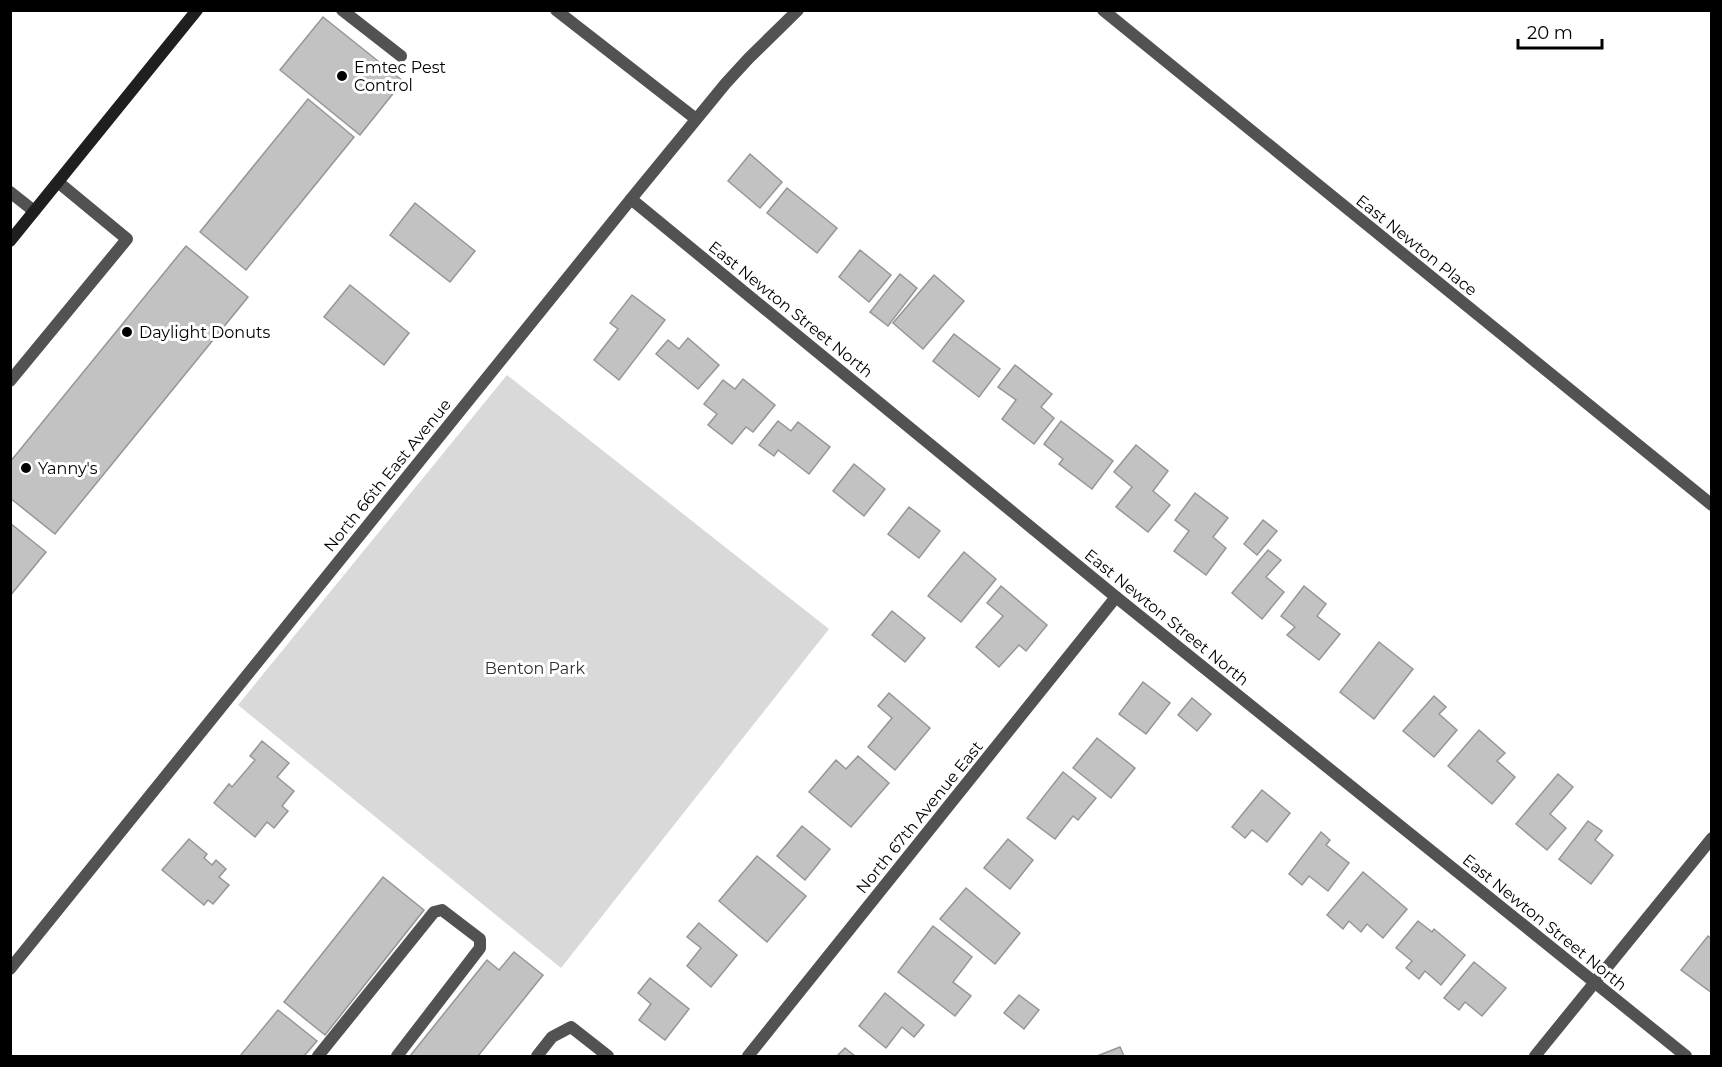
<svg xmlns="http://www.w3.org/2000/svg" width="1722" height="1067" font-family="Montserrat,sans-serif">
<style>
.green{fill:#d9d9d9}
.building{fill:#c2c2c2;stroke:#969696;stroke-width:1.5}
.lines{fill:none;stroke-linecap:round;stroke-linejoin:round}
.lane{stroke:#525252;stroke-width:12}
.street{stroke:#525252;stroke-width:12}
.secondary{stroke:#1f1f1f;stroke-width:12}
.poi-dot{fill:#000;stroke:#fff;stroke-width:2}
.labels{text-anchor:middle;stroke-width:6;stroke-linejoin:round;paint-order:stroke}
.poi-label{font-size:16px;fill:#000;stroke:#fff;text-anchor:start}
.street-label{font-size:16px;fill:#000;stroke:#fff}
.park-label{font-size:16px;fill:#303030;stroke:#fff}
</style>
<rect width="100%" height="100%" fill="#fff"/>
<!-- green -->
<polygon class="green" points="507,375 829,629 561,968 238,705"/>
<!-- building -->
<g class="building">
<polygon points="323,17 403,81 360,135 280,70"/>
<polygon points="308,99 354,137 246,270 200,232"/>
<polygon points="750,154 782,182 760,208 728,181"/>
<polygon points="787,188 837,228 817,253 767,213"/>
<polygon points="415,203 475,251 450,282 390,235"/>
<polygon points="186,246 248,297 55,534 10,498 10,462"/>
<polygon points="860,250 891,275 869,302 839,277"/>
<polygon points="900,274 917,288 888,326 870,312"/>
<polygon points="934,275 964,301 923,349 893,323"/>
<polygon points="350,285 409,333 384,365 324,317"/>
<polygon points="632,295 665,320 619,380 594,360 618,329 610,323"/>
<polygon points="954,334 1000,369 979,397 933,361"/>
<polygon points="688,338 719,365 698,389 656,354 668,340 679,349"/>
<polygon points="1015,365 1052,394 1041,407 1054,418 1034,444 1002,419 1016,400 998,387"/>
<polygon points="743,379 775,405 753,432 746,427 732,444 708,425 717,414 704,404 723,380 735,389"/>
<polygon points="778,421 791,431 798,422 830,447 809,474 778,450 774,456 759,445"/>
<polygon points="1061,421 1113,461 1092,489 1059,464 1063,459 1044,444"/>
<polygon points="1136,445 1168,471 1153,491 1170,505 1148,532 1116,507 1132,487 1114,472"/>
<polygon points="854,464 885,489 864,516 833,491"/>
<polygon points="1195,493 1228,518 1213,537 1226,548 1206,575 1174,551 1189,531 1175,520"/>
<polygon points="909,507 940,531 919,558 888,534"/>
<polygon points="1263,520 1277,531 1257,555 1244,544"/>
<polygon points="10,523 46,552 10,596"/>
<polygon points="1268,550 1281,560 1266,577 1284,592 1262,619 1232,593"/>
<polygon points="964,552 996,579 961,622 928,596"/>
<polygon points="1001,586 1047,625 1026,651 1019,645 999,667 976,647 1003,616 987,603"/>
<polygon points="1304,586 1326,604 1317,616 1340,634 1319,660 1287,635 1295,627 1281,616"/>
<polygon points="892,611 925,638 905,662 872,635"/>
<polygon points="1379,642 1413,669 1374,719 1340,692"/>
<polygon points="1143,682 1170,703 1146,734 1119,714"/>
<polygon points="889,693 930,728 895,770 868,747 892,718 878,706"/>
<polygon points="1434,696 1446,707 1439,714 1457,730 1434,757 1403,731"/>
<polygon points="1192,698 1211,714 1197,731 1178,715"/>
<polygon points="1479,730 1505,753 1497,761 1515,777 1492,804 1448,766"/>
<polygon points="1097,738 1135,768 1111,798 1073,768"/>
<polygon points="262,741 289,763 277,777 294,791 282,806 288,811 274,828 267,822 255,837 214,803 229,784 232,787 255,760 250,756"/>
<polygon points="858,756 889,783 851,827 809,792 836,760 846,769"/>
<polygon points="1063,772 1096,798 1078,820 1073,816 1055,839 1027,818"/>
<polygon points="1558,774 1573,787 1550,814 1566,828 1547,850 1516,824"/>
<polygon points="1262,790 1290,813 1267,842 1252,830 1245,838 1232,827"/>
<polygon points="1588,821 1602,831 1595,840 1613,855 1591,884 1559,859"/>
<polygon points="802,826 830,849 805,880 777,856"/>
<polygon points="1321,832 1330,840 1326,845 1349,863 1328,891 1309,876 1302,885 1289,874"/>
<polygon points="189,839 207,854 204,858 212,865 216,860 226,869 219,877 229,885 213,904 208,900 204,905 162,870"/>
<polygon points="1008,839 1033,860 1010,889 984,868"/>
<polygon points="757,856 806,896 767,942 719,901"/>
<polygon points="1363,872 1407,909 1383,938 1367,924 1361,932 1349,921 1343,929 1327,915"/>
<polygon points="383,877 424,910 325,1035 284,1002"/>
<polygon points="966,888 1020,933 995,964 940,919"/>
<polygon points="1418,921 1432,932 1434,929 1465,955 1441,985 1425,971 1419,979 1406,968 1412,961 1396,948"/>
<polygon points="699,923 737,955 711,987 687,966 701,948 687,937"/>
<polygon points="933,926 972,957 953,982 971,996 955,1016 898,972"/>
<polygon points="1708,936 1712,939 1712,993 1681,970"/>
<polygon points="514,952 543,975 478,1056 410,1056 487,960 499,970"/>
<polygon points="1474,962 1506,988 1482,1016 1465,1002 1459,1010 1444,998"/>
<polygon points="650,978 689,1009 665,1040 639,1020 651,1004 638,993"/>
<polygon points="885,993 924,1025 914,1037 902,1027 886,1048 859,1026"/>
<polygon points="1019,995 1039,1010 1024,1029 1004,1013"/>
<polygon points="278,1010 317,1041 304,1056 240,1056"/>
<polygon points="1120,1047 1124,1056 1097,1056"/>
<polygon points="845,1048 855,1056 837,1056"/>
</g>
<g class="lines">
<!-- lane -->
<g class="lane">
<polyline points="342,10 401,56"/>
<polyline points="556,10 696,119"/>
<polyline points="10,381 127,239 58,182"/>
<polyline points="318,1056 434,912 442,910 480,939 480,948 397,1056"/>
<polyline points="537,1056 552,1037 571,1027 608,1056"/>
</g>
<!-- street -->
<g class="street">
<polyline points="1103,10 1712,505"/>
<polyline points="10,192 34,211"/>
<polyline points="631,199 1116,597 1686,1056"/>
<polyline points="10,969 631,199 726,83 749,58 798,10"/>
<polyline points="748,1056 1116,597"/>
<polyline points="1535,1056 1712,838"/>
</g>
<!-- secondary -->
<polyline class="secondary" points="10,241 197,10"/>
</g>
<!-- markers -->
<g class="poi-dot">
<circle cx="342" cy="76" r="6"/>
<circle cx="127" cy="332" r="6"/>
<circle cx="26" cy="468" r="6"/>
</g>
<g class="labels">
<!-- poi labels -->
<g class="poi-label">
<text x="354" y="73">Emtec Pest<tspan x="354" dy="18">Control</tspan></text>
<text x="139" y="338">Daylight Donuts</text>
<text x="38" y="474">Yanny's</text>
</g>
<!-- street labels -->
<g class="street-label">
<text transform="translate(1417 245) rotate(39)" y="6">East Newton Place</text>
<text transform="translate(791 309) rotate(39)" y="6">East Newton Street North</text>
<text transform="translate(387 475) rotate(-51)" y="6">North 66th East Avenue</text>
<text transform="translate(1167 617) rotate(39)" y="6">East Newton Street North</text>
<text transform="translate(919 817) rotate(-51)" y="6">North 67th Avenue East</text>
<text transform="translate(1545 922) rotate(39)" y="6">East Newton Street North</text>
</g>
<!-- park labels -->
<g class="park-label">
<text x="535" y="674">Benton Park</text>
</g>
</g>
<!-- border -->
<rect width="1722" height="1067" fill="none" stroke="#000000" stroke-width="24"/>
<!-- scale -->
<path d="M1518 39v9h84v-9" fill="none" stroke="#000000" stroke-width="3"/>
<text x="1527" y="39" font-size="18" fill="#000000" stroke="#ffffff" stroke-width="4.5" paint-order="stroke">20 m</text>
</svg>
